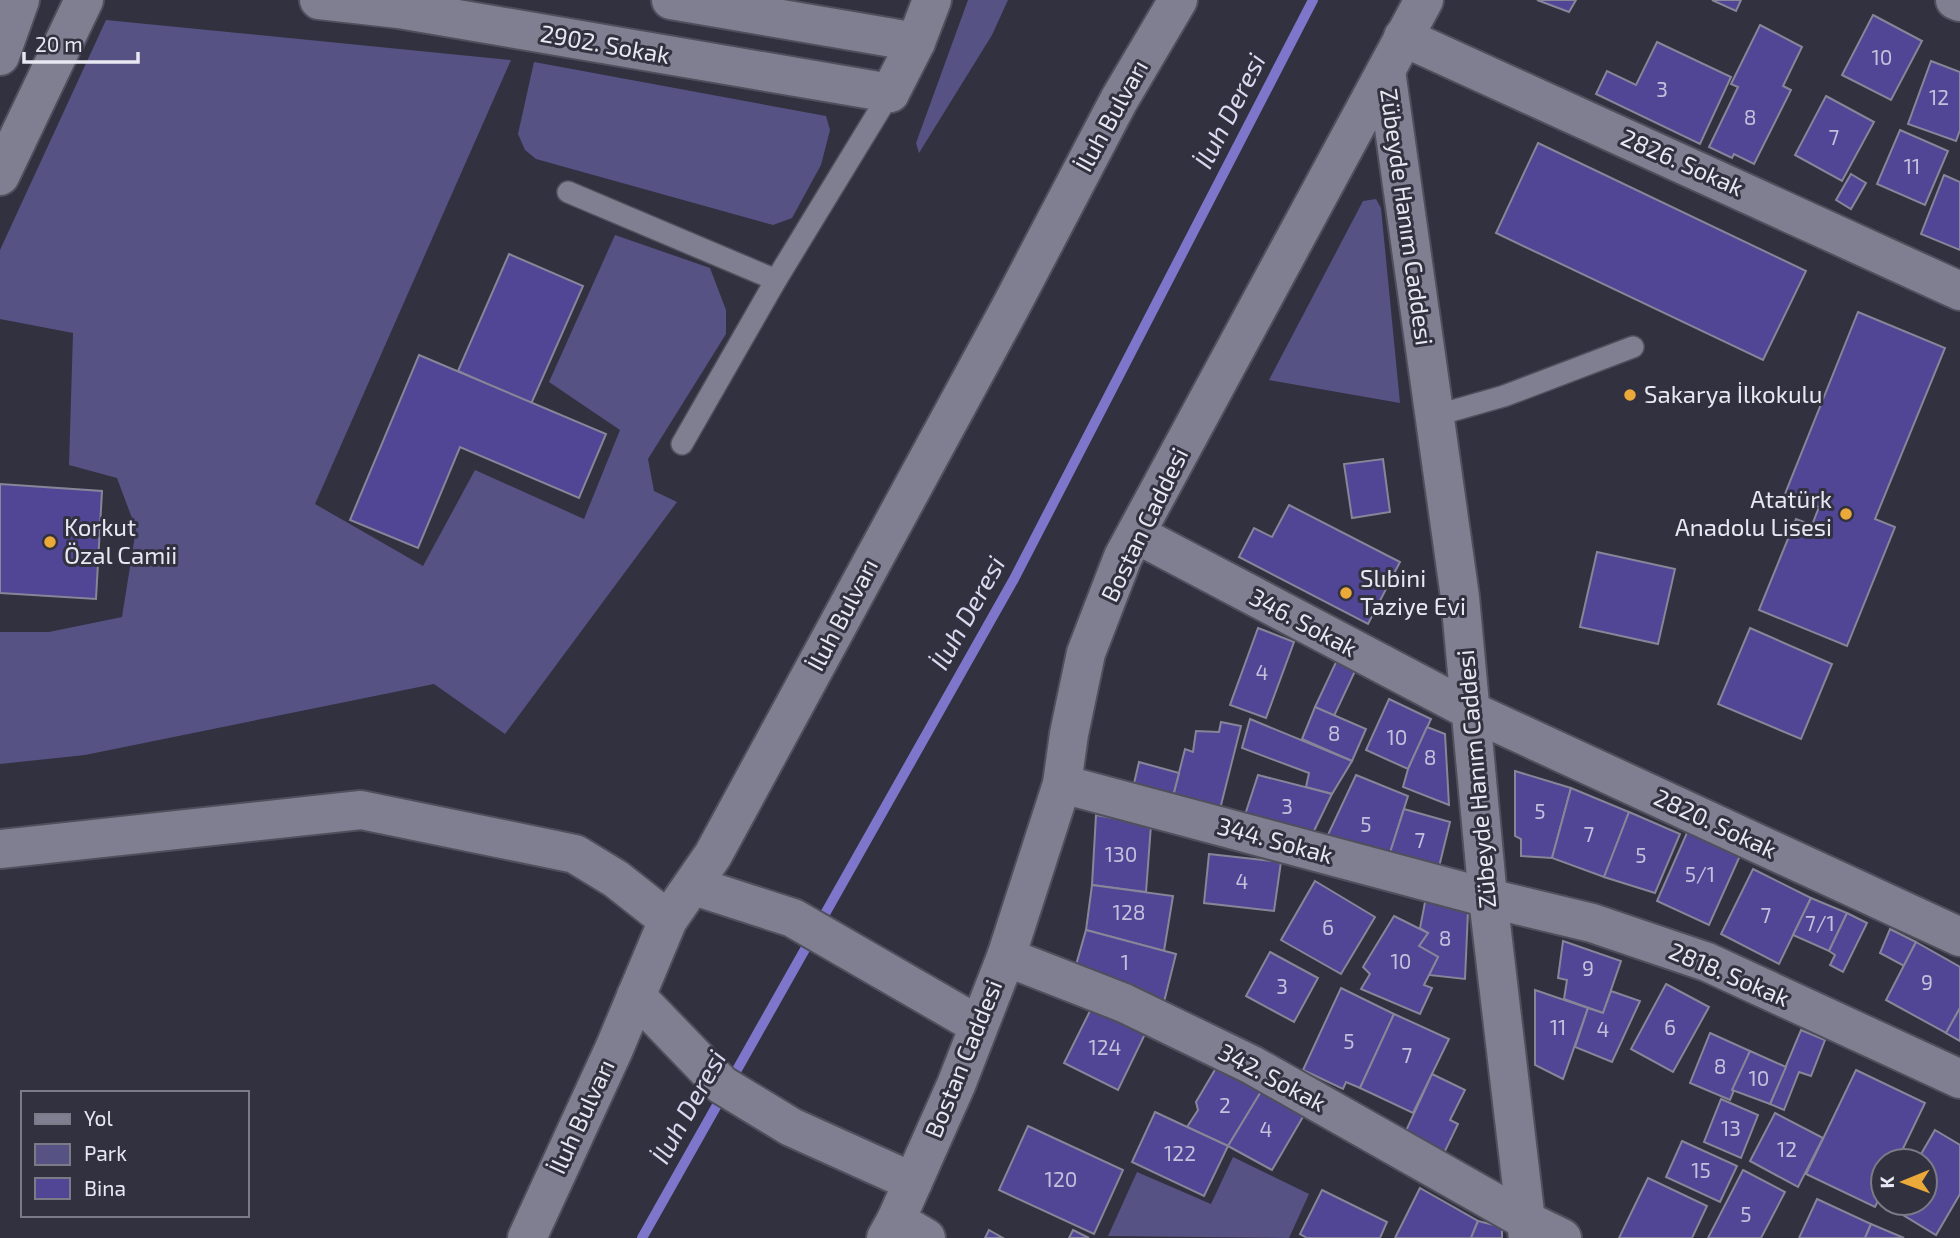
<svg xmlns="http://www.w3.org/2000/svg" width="1960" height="1238" font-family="'Exo 2',sans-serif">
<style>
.green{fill:#565283}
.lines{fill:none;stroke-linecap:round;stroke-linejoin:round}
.stream{stroke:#7e76cb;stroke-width:10}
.building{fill:#514695;stroke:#868698;stroke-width:2}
.service-casing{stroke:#504f5c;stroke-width:24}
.minor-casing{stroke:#504f5c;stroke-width:42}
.tertiary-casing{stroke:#504f5c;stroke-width:42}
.service{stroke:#7f7f91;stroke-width:21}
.minor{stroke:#7f7f91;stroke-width:38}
.tertiary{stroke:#7f7f91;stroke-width:38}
.poi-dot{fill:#eba939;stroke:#323140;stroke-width:2.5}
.labels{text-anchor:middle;stroke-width:6;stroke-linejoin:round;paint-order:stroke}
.number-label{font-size:21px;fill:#c2c0db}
.street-label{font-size:24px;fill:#e8e8f2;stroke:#323140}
.poi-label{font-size:24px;fill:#e8e8f2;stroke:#323140;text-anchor:start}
.water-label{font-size:26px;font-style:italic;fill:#dad9f0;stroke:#323140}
</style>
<rect width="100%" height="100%" fill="#323140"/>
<!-- green -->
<g class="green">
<polygon points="968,0 1008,0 992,35 919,153 916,143"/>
<polygon points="106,20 511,60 315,504 423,566 475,470 584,519 620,430 549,382 615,235 710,268 726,310 726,334 648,459 654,491 677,502 505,734 434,684 85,755 0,764 0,632 49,632 122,617 136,529 117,478 69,465 73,333 0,319 0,250"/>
<polygon points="534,62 826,116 830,130 821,165 792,218 773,225 536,159 525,150 518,134"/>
<polygon points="1376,199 1381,208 1400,403 1269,380 1363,201"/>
<polygon points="1233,1157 1309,1194 1289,1238 1108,1236 1137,1172 1211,1204"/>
</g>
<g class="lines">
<!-- stream -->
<polyline class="stream" points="642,1238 1014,579 1313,0"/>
</g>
<!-- building -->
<g class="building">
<polygon points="1537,0 1576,0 1569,12"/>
<polygon points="1712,0 1741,0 1736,11"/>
<polygon points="1873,15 1922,41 1891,100 1842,75"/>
<polygon points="1760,25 1802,47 1783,86 1791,90 1754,164 1734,154 1732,158 1709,147 1738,87 1731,84"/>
<polygon points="1657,42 1731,77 1700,144 1596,94 1607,71 1636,85"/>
<polygon points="1931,61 1960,72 1960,130 1956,141 1908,124"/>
<polygon points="1826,96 1874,122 1842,181 1795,155"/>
<polygon points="1900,130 1948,151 1925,205 1877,184"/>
<polygon points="1538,143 1806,271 1763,360 1496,233"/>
<polygon points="1851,174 1866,183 1851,209 1836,200"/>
<polygon points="1944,175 1960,182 1960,250 1921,234"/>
<polygon points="509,254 583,286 531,404 458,371"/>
<polygon points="1858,312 1945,348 1875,519 1895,527 1847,646 1759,610 1796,519 1812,525 1819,507 1785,494"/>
<polygon points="419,355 606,434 579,498 460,447 418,548 350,520"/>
<polygon points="1383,459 1390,512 1352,518 1344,464"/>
<polygon points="0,484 102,491 96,599 0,593"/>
<polygon points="1289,505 1400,562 1368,624 1239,557 1254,528 1272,537"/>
<polygon points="1597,552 1675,569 1658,644 1580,627"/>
<polygon points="1258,628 1294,642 1266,718 1230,705"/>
<polygon points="1750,628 1832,664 1801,739 1718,704"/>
<polygon points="1337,660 1356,669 1334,716 1315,707"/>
<polygon points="1389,699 1431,719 1408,769 1366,750"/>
<polygon points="1315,707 1366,729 1352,761 1302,739"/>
<polygon points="1250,719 1352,761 1332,794 1306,787 1309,773 1242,748"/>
<polygon points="1221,722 1241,726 1218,817 1171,804 1185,749 1193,752 1196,731 1219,732"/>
<polygon points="1427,727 1445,734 1449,805 1403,787 1408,769"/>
<polygon points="1139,762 1179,773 1171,804 1132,792"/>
<polygon points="1515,771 1571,788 1552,858 1521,856 1521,839 1515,836"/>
<polygon points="1258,775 1332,794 1311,837 1243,821"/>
<polygon points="1356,775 1408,796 1388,859 1325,841"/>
<polygon points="1571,788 1629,812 1604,877 1552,858"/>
<polygon points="1404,809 1450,822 1438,871 1388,859"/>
<polygon points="1629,812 1680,834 1655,893 1604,877"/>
<polygon points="1096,815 1151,825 1146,892 1092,885"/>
<polygon points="1690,826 1743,849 1709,925 1657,901"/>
<polygon points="1209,854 1281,862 1274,911 1204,903"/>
<polygon points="1753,869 1811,898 1779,964 1721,934"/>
<polygon points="1315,881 1375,917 1341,974 1281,940"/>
<polygon points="1092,885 1173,896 1164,951 1086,930"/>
<polygon points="1426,897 1468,911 1465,979 1429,975 1438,957 1419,946 1428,933 1420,928"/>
<polygon points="1811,898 1847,913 1829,951 1793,935"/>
<polygon points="1847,913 1867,923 1843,972 1830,965 1835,955 1829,951"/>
<polygon points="1394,916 1428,933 1419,946 1438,957 1424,985 1432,988 1420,1014 1361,989 1370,974 1363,967"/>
<polygon points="1890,929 1916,942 1904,966 1880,953"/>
<polygon points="1086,930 1176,954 1163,1006 1074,972"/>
<polygon points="1563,941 1621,961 1603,1013 1564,999 1567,980 1558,978"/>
<polygon points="1916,942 1960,967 1960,1008 1946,1033 1886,1000"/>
<polygon points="1270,952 1318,978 1294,1022 1246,996"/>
<polygon points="1666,984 1709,1007 1673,1072 1631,1049"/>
<polygon points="1341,988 1394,1014 1360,1088 1346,1082 1343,1089 1303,1070"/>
<polygon points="1535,990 1588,1008 1563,1079 1535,1065"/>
<polygon points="1611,991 1640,1001 1612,1062 1575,1047 1588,1008 1603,1013"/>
<polygon points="1092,1007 1146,1032 1118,1090 1064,1063"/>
<polygon points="1960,1008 1960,1041 1946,1033"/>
<polygon points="1394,1014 1449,1039 1413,1113 1360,1088"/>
<polygon points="1801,1030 1825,1040 1811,1076 1799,1072 1784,1110 1770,1104"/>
<polygon points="1710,1033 1750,1051 1730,1100 1690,1083"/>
<polygon points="1750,1051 1786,1067 1770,1104 1732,1090"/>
<polygon points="1219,1063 1262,1090 1228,1146 1187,1127 1198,1110 1196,1102"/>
<polygon points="1856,1070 1925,1103 1897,1161 1883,1161 1883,1191 1875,1207 1806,1174"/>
<polygon points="1432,1074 1465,1090 1450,1120 1458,1124 1444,1153 1405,1133"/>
<polygon points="1262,1090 1304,1115 1272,1170 1228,1146"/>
<polygon points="1721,1099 1758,1115 1741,1158 1704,1142"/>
<polygon points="1155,1112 1228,1146 1204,1196 1132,1162"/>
<polygon points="1775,1113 1823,1138 1798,1187 1750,1161"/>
<polygon points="1028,1126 1123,1170 1094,1234 999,1190"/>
<polygon points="1935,1130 1960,1145 1960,1194 1936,1235 1890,1207 1892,1203 1925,1203 1925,1161 1917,1161"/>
<polygon points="1682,1141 1737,1166 1720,1202 1666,1177"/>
<polygon points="1743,1170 1785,1192 1761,1238 1708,1238"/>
<polygon points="1648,1178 1707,1206 1692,1238 1619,1238"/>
<polygon points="1420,1188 1478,1221 1471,1238 1395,1238"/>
<polygon points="1322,1190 1387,1222 1380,1238 1307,1238 1300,1234"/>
<polygon points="1817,1199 1871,1224 1865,1238 1799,1238"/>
<polygon points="1478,1221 1502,1227 1502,1238 1471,1238"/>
<polygon points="1871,1224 1904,1238 1865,1238"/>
<polygon points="989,1230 1003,1238 985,1238"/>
<polygon points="1073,1230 1089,1238 1069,1238"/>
</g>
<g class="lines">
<!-- service casing -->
<g class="service-casing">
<g id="service">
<polyline points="568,192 776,280"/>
<polyline points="1434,416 1504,396 1633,347"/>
<polyline points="682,444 776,280 890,93"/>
</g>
</g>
<!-- minor casing -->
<g class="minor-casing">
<g id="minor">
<polyline points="1955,0 1960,2"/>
<polyline points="1403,37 1960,291"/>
<polyline points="890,93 916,42 932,0"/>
<polyline points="1136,534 1471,711 1960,937"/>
<polyline points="1062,784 1488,898 1592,923 1707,962 1960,1079"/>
<polyline points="1006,957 1124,1003 1252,1065 1527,1221 1562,1238"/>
<polyline points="896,1220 926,1238"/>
</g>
</g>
<!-- tertiary casing -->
<g class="tertiary-casing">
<g id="tertiary">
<polyline points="319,0 399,9 890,93"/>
<polyline points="671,0 916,42"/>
<polyline points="0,56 20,0"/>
<polyline points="1386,71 1460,597 1488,898 1528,1238"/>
<polyline points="0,176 84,0"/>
<polyline points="0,849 361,810 575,854 616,879 668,920"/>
<polyline points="694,886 793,918 978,1025"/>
<polyline points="636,996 722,1085 791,1127 913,1182"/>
<polyline points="527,1238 614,1049 668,920 713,855 1010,308 1119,100 1178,0"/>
<polyline points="886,1238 896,1220 956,1085 1006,957 1062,784 1069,734 1086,653 1123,557 1424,0"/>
</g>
</g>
<!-- service -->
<use href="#service" class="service"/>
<!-- minor -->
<use href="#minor" class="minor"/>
<!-- tertiary -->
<use href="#tertiary" class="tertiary"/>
</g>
<!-- markers -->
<g class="poi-dot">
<circle cx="1630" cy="395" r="7"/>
<circle cx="1846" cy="514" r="7"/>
<circle cx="50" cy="542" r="7"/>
<circle cx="1346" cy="593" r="7"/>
</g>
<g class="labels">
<!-- number labels -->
<g class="number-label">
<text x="1882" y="65">10</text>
<text x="1662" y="97">3</text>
<text x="1939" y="105">12</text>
<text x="1750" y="125">8</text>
<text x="1834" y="145">7</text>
<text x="1912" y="174">11</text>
<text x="1262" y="680">4</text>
<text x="1334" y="741">8</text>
<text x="1397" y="745">10</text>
<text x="1430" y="765">8</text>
<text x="1287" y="814">3</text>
<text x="1540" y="819">5</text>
<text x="1366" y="832">5</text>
<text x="1589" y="842">7</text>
<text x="1420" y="848">7</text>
<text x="1121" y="862">130</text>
<text x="1641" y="863">5</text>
<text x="1700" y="882">5/1</text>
<text x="1242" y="889">4</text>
<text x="1129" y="920">128</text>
<text x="1766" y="923">7</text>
<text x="1820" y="931">7/1</text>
<text x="1328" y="935">6</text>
<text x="1445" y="946">8</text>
<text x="1401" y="969">10</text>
<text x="1125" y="970">1</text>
<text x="1588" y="976">9</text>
<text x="1927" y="990">9</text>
<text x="1282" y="994">3</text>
<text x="1558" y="1035">11</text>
<text x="1670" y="1035">6</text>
<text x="1603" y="1037">4</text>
<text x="1349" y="1049">5</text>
<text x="1105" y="1055">124</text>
<text x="1407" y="1063">7</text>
<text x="1720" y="1074">8</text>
<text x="1759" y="1086">10</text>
<text x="1225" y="1113">2</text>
<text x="1731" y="1136">13</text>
<text x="1266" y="1137">4</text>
<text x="1787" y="1157">12</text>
<text x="1180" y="1161">122</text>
<text x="1701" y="1178">15</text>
<text x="1061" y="1187">120</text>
<text x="1746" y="1222">5</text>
</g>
<!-- street labels -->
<g class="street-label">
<text transform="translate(605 45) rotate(10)" y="8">2902. Sokak</text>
<text transform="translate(1112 116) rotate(-61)" y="8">İluh Bulvarı</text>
<text transform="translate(1682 163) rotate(24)" y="8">2826. Sokak</text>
<text transform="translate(1406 217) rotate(82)" y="8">Zübeyde Hanım Caddesi</text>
<text transform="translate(1145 525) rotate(-64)" y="8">Bostan Caddesi</text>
<text transform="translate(843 615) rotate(-62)" y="8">İluh Bulvarı</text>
<text transform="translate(1303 623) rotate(28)" y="8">346. Sokak</text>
<text transform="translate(1477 779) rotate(-95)" y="8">Zübeyde Hanım Caddesi</text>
<text transform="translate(1715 824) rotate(25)" y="8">2820. Sokak</text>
<text transform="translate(1275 841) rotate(15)" y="8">344. Sokak</text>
<text transform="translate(1729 975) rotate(23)" y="8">2818. Sokak</text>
<text transform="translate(964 1059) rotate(-68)" y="8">Bostan Caddesi</text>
<text transform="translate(1272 1078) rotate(28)" y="8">342. Sokak</text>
<text transform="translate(582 1117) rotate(-65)" y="8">İluh Bulvarı</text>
</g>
<!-- poi labels -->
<g class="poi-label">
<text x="1644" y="403">Sakarya İlkokulu</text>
<text x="1832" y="508" text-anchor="end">Atatürk<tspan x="1832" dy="28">Anadolu Lisesi</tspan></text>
<text x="64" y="536">Korkut<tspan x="64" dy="28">Özal Camii</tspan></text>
<text x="1360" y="587">Slıbini<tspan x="1360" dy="28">Taziye Evi</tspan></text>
</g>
<!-- water labels -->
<g class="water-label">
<text transform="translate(1230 111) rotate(-63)" y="9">İluh Deresi</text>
<text transform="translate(968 613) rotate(-61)" y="9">İluh Deresi</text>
<text transform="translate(689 1107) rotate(-61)" y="9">İluh Deresi</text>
</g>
</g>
<!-- legend -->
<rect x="21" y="1091" width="228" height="126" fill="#323140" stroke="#7b7a87" stroke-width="2"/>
<rect x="35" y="1114" width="35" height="10" fill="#7f7f91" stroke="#7b7a87" stroke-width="2"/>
<text x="84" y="1126" font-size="21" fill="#e8e8f2">Yol</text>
<rect x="35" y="1144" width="35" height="21" fill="#565283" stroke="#7b7a87" stroke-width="2"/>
<text x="84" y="1161" font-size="21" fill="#e8e8f2">Park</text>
<rect x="35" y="1178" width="35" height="21" fill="#514695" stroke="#7b7a87" stroke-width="2"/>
<text x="84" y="1196" font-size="21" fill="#e8e8f2">Bina</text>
<!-- north arrow -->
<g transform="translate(1904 1182) rotate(269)"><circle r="33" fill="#323140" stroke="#7b7a87" stroke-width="2"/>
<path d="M0-5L12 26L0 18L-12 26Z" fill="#eba939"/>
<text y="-10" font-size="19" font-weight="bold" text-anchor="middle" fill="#e8e8f2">K</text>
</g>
<!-- scale -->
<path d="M24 52v10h114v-10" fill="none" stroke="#e8e8f2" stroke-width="3.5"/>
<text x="35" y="52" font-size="21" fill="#e8e8f2" stroke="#323140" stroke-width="5" paint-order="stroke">20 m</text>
</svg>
